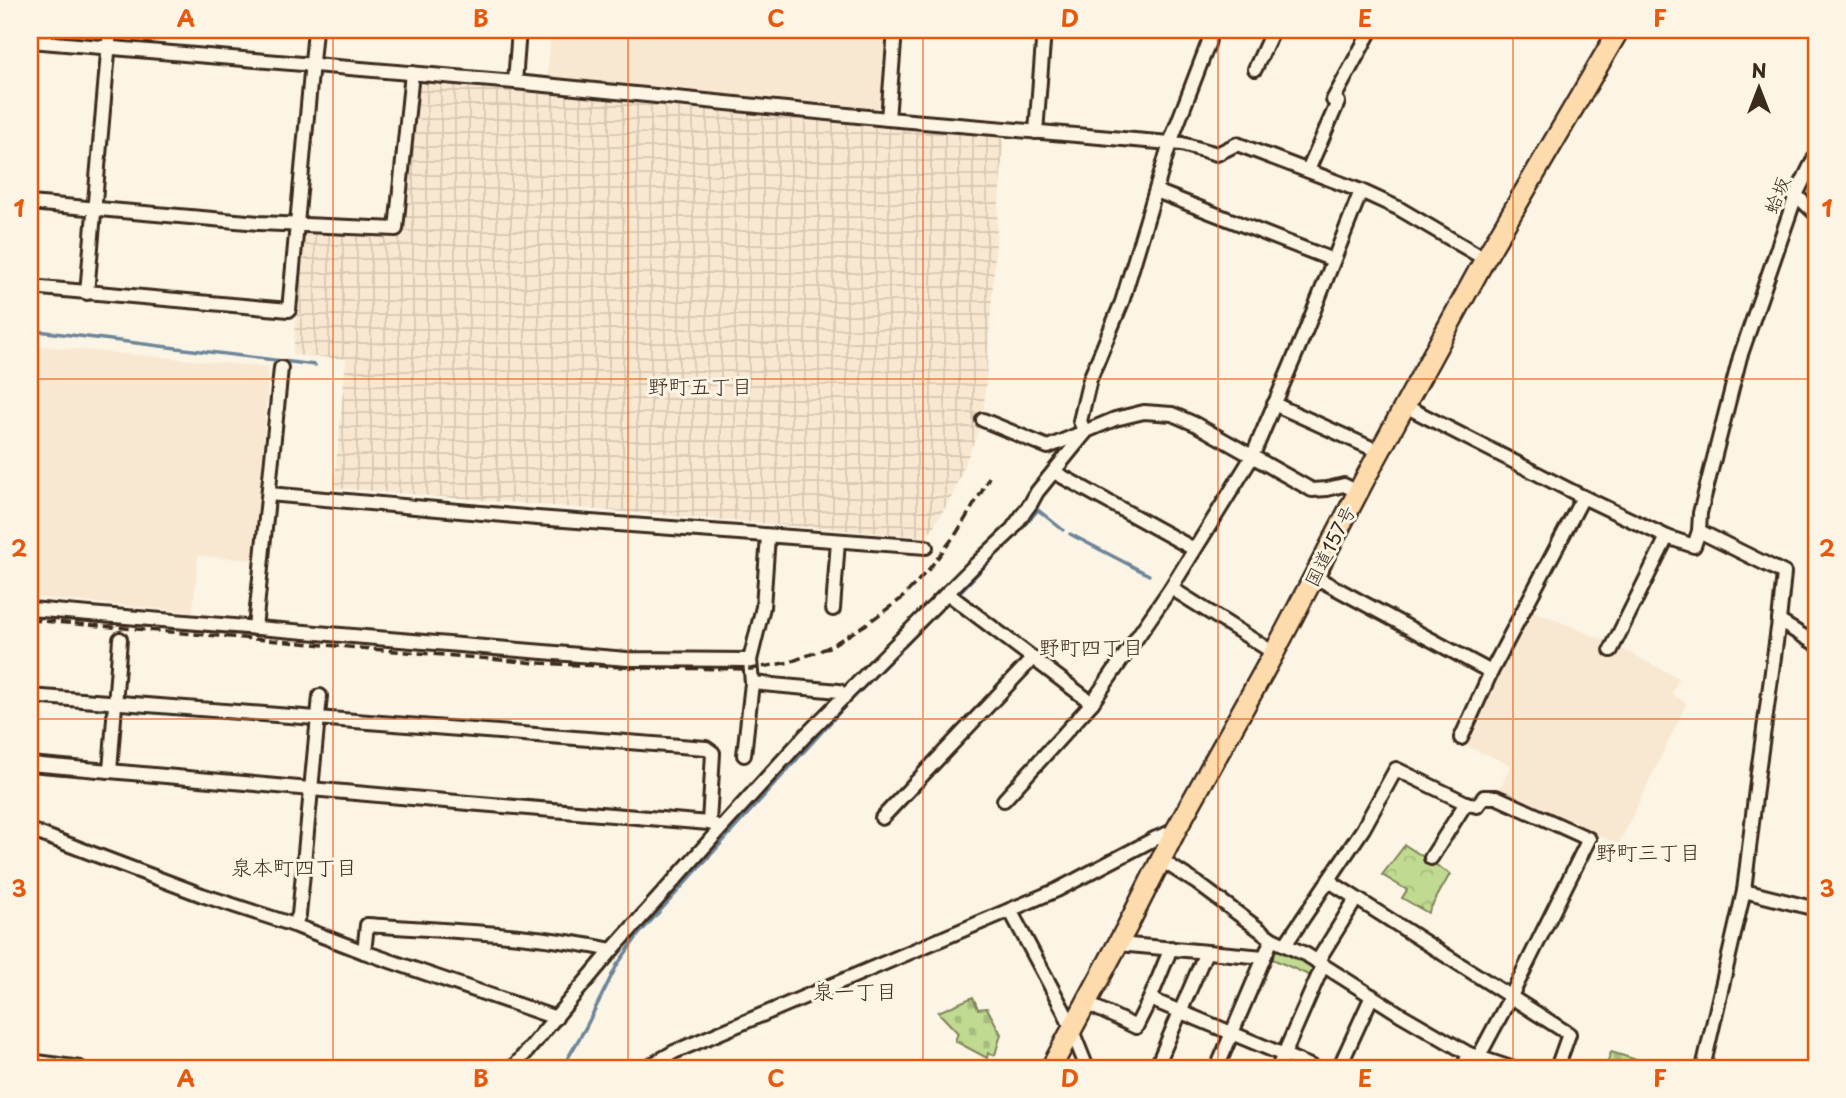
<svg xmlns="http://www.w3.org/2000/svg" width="1846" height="1098" font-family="'Playpen Sans','Klee One',sans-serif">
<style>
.built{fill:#f9e8d1}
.industrial{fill:url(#industrial-grid)}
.cemetery{fill:url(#cemetery-stones);stroke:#7e8258;stroke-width:2}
.park{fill:url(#park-crowns);stroke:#7e8258;stroke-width:2}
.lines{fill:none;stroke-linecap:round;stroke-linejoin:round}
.stream{stroke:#6d8599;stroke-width:3.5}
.minor-casing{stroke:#3b2a1e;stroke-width:18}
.highway-casing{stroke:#3b2a1e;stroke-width:24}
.minor{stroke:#fcf5e5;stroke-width:12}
.highway{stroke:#fedbac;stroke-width:19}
.rail{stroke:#3b2a1e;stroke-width:3.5;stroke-dasharray:10 5;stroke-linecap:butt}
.grid{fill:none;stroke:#e8590c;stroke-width:2;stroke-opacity:0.55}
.labels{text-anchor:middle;stroke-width:6;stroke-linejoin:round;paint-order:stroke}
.street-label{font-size:19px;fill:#3b2a1e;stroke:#fcf5e5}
.neighbourhood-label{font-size:21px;fill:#3b2a1e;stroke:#fcf5e5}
.neatline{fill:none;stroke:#e8590c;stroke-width:2.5}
.grid-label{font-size:23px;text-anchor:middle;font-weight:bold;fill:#e8590c}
</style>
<defs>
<pattern id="industrial-grid" width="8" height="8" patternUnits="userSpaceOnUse" patternTransform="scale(1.75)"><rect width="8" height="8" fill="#f9e8d1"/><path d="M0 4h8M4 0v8" fill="none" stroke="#d6c7b3"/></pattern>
<pattern id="cemetery-stones" width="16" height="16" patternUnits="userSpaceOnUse" patternTransform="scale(1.75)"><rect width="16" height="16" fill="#c0da91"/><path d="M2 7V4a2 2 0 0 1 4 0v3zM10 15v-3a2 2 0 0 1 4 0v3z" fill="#a6bb7d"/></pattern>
<pattern id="park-crowns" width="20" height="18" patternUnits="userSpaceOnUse" patternTransform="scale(1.75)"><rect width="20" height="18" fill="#c0da91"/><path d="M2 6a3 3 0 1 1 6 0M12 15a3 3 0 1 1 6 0" fill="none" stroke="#a6bb7d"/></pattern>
</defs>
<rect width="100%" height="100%" fill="#fcf5e5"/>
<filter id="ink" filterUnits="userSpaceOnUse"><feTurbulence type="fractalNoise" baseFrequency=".0143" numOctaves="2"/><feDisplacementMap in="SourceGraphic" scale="14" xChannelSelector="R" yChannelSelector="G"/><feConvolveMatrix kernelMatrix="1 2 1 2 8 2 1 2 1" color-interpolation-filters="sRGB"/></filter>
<g filter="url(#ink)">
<!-- built -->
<g class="built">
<polygon points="551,30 888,30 881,103 877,109 547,78"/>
<polygon points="30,345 269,367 255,560 198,556 193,612 30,597"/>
<polygon points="1532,610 1609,642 1679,678 1672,694 1687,703 1619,844 1498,793 1511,765 1464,745"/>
</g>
<!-- industrial -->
<polygon class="industrial" points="417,82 1004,134 983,420 951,498 927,537 334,488 346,359 293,355 302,227 401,234"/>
<!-- cemetery -->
<g class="cemetery">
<polygon points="973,997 978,1009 987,1008 1001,1034 995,1055 988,1053 987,1058 955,1041 958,1033 938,1012"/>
<polygon points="1611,1052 1663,1068 1606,1068"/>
</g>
<!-- park -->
<g class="park">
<polygon points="1405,845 1450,874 1428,913 1402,898 1407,890 1382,875"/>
<polygon points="1278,948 1313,968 1313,977 1270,958 1274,950"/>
</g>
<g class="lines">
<!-- stream -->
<g class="stream">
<polyline points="30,330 315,365"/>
<polyline points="1016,534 1038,510 1063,530"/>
<polyline points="1070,534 1149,575"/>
<polyline points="957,595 1008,542"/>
<polyline points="904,647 949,601"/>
<polyline points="853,698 899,652"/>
<polyline points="562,1068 586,1027 617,965 639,934 846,705"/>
</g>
<!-- minor casing -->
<g class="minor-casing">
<g id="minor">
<polyline points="30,41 515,82 888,119 1182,144 1217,154 1237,144 1361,191 1398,208 1485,259"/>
<polyline points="1255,69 1273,30"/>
<polyline points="515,82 519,30"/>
<polyline points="1333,100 1371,30"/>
<polyline points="888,119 895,30"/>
<polyline points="1036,132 1044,30"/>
<polyline points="1308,170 1338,102"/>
<polyline points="1156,191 1333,260"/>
<polyline points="1796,195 1816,214"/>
<polyline points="30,203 259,223 396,229 412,73"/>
<polyline points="30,287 289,310 315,30"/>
<polyline points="87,293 110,30"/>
<polyline points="1274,404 1380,452"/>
<polyline points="1405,406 1583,497 1667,537 1694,546 1699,531 1700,513 1740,357 1796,195 1816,155"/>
<polyline points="983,420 1048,447 1115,419 1144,412 1172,414 1195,424 1312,490 1327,489 1344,485 1358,492"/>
<polyline points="1085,433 1080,421 1090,379 1122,302 1170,143 1208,44 1211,30"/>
<polyline points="1054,472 1194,549"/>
<polyline points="269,494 537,518 926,547"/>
<polyline points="1699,531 1784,573 1779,621 1758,772 1744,891 1703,1068"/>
<polyline points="1315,577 1491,672"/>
<polyline points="1171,588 1274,653"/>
<polyline points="947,593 1092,703"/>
<polyline points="30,609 627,659 750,660 752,683 839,691 845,697"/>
<polyline points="833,609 838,541"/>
<polyline points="1779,621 1816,644"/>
<polyline points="255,628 281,368"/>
<polyline points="1611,650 1667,537"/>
<polyline points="750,660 763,607 768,536"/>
<polyline points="30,696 706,748 713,753 709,823"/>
<polyline points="1461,738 1491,672 1583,497"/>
<polyline points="744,755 752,683"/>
<polyline points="30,764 468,803 709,823 715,825"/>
<polyline points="110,771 120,639"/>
<polyline points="1004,800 1092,703 1171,588 1252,457 1306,330 1361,191"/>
<polyline points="882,818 1033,658"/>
<polyline points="30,830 202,895 294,925 364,952 556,1018"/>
<polyline points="1431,858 1466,803"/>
<polyline points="1161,860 1197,883 1272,939 1307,955 1400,1014 1469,1054 1511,1068"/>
<polyline points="1329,881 1569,1034 1557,1068"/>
<polyline points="1744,891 1816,909"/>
<polyline points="1010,910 1065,1013 1087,1068"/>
<polyline points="294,925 299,915 320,696"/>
<polyline points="1118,944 1264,957"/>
<polyline points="1285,945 1363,829 1396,769 1466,803 1477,806 1484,797 1496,797 1589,839 1511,996 1479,1056"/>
<path d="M364,952L367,925C448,931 532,933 612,950"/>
<polyline points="1317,962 1356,899"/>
<polyline points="1150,999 1171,948"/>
<polyline points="1086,1003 1136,1027 1150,999 1315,1068"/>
<polyline points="30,1061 80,1068"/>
<polyline points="513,1068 612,950 722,827 805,736 973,567 1010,532 1031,503 1037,492 1085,433"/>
<polyline points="646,1068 674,1052 1057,890 1156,838 1176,830"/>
<polyline points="1156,1068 1206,952"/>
<polyline points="1217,1068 1272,939"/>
<polyline points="1278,1068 1323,965"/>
<polyline points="1339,1068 1372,996"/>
<polyline points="1463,1068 1469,1054"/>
</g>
</g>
<!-- highway casing -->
<g class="highway-casing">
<polyline id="highway" points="1051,1068 1127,927 1176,830 1274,653 1367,475 1485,259 1619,30"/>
</g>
<!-- minor -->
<use href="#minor" class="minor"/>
<!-- highway -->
<use href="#highway" class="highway"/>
<!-- rail -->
<polyline class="rail" points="30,620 537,663 645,668 751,669 790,662 827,648 865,625 901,599 929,569 956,534 981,493 989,477"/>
</g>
</g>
<!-- grid -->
<path class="grid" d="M333,30V1068M628,30V1068M923,30V1068M1218,30V1068M1513,30V1068M30,379H1816M30,719H1816"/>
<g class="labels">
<!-- street labels -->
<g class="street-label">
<text transform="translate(1777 195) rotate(-68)" y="7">蛤坂</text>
<text transform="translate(1330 546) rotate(-63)" y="7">国道157号</text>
</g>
<!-- neighbourhood labels -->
<g class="neighbourhood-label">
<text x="700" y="394">野町五丁目</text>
<text x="1091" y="655">野町四丁目</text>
<text x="1648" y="860">野町三丁目</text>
<text x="294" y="875">泉本町四丁目</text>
<text x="855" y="999">泉一丁目</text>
</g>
</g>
<!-- margin -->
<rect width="1846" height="1098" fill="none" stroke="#fcf5e5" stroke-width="77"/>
<!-- north arrow -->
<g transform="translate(1759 88)" stroke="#fcf5e5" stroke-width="5" paint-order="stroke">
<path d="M0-5L12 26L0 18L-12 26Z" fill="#3b2a1e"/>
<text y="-10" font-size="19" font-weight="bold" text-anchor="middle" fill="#3b2a1e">N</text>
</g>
<rect x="38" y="38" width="1770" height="1022" class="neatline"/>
<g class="grid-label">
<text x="186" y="27">A</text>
<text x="481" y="27">B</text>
<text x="776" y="27">C</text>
<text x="1070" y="27">D</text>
<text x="1365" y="27">E</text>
<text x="1660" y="27">F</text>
<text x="19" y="217">1</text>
<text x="1827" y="217">1</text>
<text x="19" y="557">2</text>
<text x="1827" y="557">2</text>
<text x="19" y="897">3</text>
<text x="1827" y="897">3</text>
<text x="186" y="1087">A</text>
<text x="481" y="1087">B</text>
<text x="776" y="1087">C</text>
<text x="1070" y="1087">D</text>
<text x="1365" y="1087">E</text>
<text x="1660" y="1087">F</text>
</g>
</svg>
